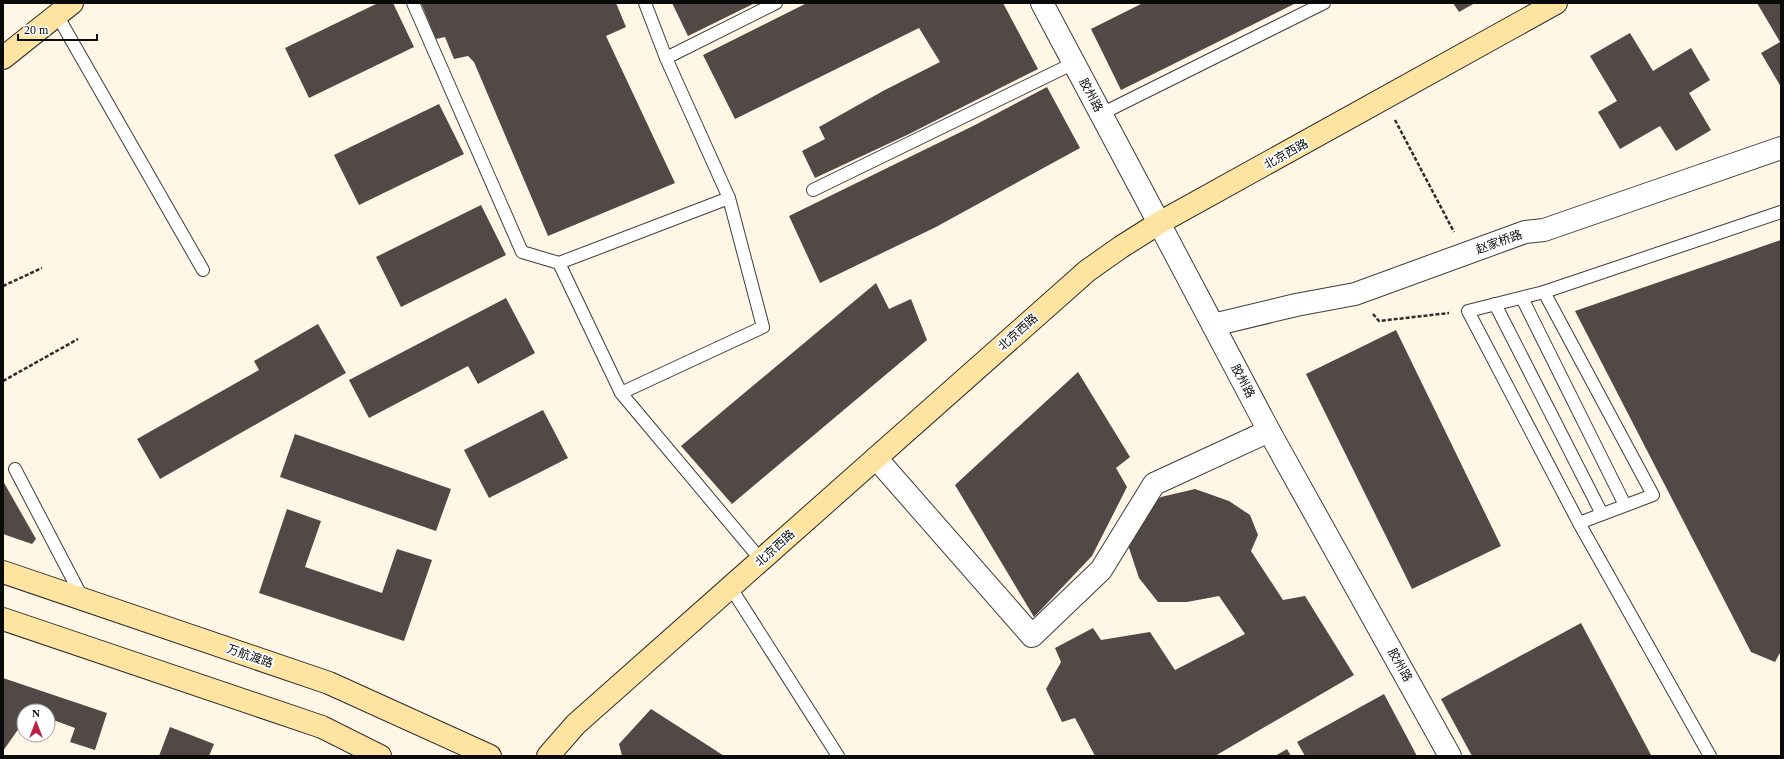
<svg xmlns="http://www.w3.org/2000/svg" width="1784" height="759" font-family="'Times New Roman','Noto Sans SC',serif">
<style>
.building{fill:#524846}
.lines{fill:none;stroke-linecap:round;stroke-linejoin:round}
.service-casing{stroke:#3d3d3d;stroke-width:14}
.minor-casing{stroke:#3d3d3d;stroke-width:24}
.tertiary-casing{stroke:#3d3d3d;stroke-width:24}
.secondary-casing{stroke:#2c2c2c;stroke-width:24}
.path{stroke:#2c2c2c;stroke-width:2.5;stroke-dasharray:4 2;stroke-linecap:butt}
.service{stroke:#fff;stroke-width:12}
.minor{stroke:#fff;stroke-width:22}
.tertiary{stroke:#fff;stroke-width:22}
.secondary{stroke:#ffe4a1;stroke-width:22}
.labels{text-anchor:middle;stroke-width:4;stroke-linejoin:round;paint-order:stroke}
.street-label{font-size:12px;fill:#0a0a0a;stroke:#fff}
</style>
<rect width="100%" height="100%" fill="#fff6e6"/>
<!-- building -->
<g class="building">
<polygon points="378,3 393,3 414,47 309,98 285,48"/>
<polygon points="421,3 616,3 626,27 606,36 675,183 548,236 474,62 468,56 454,59 445,37 436,39"/>
<polygon points="672,3 755,3 688,36"/>
<polygon points="807,3 1003,3 1038,69 907,135 815,178 802,151 825,139 819,127 883,91 940,62 919,28 735,119 703,55"/>
<polygon points="1143,3 1296,3 1121,90 1091,29"/>
<polygon points="1453,3 1475,3 1459,12"/>
<polygon points="1757,3 1781,3 1781,87 1761,53 1780,42"/>
<polygon points="1630,33 1653,71 1691,48 1710,80 1689,93 1711,130 1676,151 1660,126 1620,149 1598,112 1617,101 1590,56"/>
<polygon points="1047,87 1080,148 936,227 820,283 789,216 975,125"/>
<polygon points="439,104 464,154 359,205 334,155"/>
<polygon points="481,205 506,255 401,307 376,257"/>
<polygon points="1781,240 1781,651 1775,662 1751,652 1575,311"/>
<polygon points="876,283 889,309 911,299 927,340 732,504 681,446"/>
<polygon points="506,298 535,353 478,384 468,366 369,418 349,380"/>
<polygon points="318,324 346,373 160,479 137,439 259,370 254,361"/>
<polygon points="1396,330 1501,546 1412,589 1306,374"/>
<polygon points="1078,372 1130,457 1116,468 1127,487 1092,556 1034,617 955,485"/>
<polygon points="543,410 568,458 489,498 464,450"/>
<polygon points="295,434 451,489 436,531 280,477"/>
<polygon points="3,481 36,539 32,544 3,534"/>
<polygon points="1195,489 1229,501 1250,515 1258,535 1251,551 1283,600 1305,596 1354,675 1215,756 1095,756 1075,718 1062,722 1046,689 1061,662 1055,648 1093,628 1101,640 1150,632 1175,670 1245,634 1219,596 1187,602 1158,602 1139,578 1128,545 1136,516 1161,497"/>
<polygon points="287,509 321,521 305,567 382,593 397,549 432,560 404,641 259,593"/>
<polygon points="1581,623 1651,755 1649,756 1472,756 1441,699"/>
<polygon points="3,678 107,713 95,750 70,742 75,728 48,718 48,711 24,711 24,721 3,751"/>
<polygon points="1384,694 1417,756 1305,756 1297,742"/>
<polygon points="651,709 715,750 724,756 622,756 619,744"/>
<polygon points="170,727 214,744 209,756 159,756"/>
<polygon points="1287,749 1291,756 1275,756"/>
</g>
<g class="lines">
<!-- service casing -->
<g class="service-casing">
<g id="service">
<polyline points="413,3 522,252 559,263"/>
<polyline points="645,3 666,58 729,198"/>
<polyline points="57,15 203,270"/>
<polyline points="666,58 776,3"/>
<polyline points="1101,114 1324,3"/>
<polyline points="813,190 1074,63"/>
<polyline points="1544,292 1653,495 1579,523"/>
<polyline points="1522,298 1625,505"/>
<polyline points="1495,304 1602,514"/>
<polyline points="621,393 763,327 729,198 559,263 621,393 761,560"/>
<polyline points="15,469 83,599"/>
<polyline points="731,588 838,756"/>
<polyline points="1710,756 1579,523 1468,311 1544,292 1781,212"/>
</g>
</g>
<!-- minor casing -->
<g class="minor-casing">
<g id="minor">
<polyline points="1159,223 1269,431 1450,756"/>
<polyline points="1213,325 1296,305 1355,294 1525,232 1544,230 1781,148"/>
<polyline points="876,458 1032,636 1101,570 1154,484 1269,431"/>
</g>
</g>
<!-- tertiary casing -->
<g class="tertiary-casing">
<polyline id="tertiary" points="1042,3 1159,223"/>
</g>
<!-- secondary casing -->
<g class="secondary-casing">
<g id="secondary">
<polyline points="3,58 72,3"/>
<polyline points="3,572 329,683 490,756"/>
<polyline points="3,619 322,727 380,756"/>
<polyline points="548,756 576,724 1087,271 1121,247 1159,223 1556,3"/>
</g>
</g>
<!-- path -->
<g class="path">
<polyline points="1395,120 1454,232"/>
<polyline points="3,286 42,268"/>
<polyline points="1373,314 1379,321 1449,313"/>
<polyline points="3,381 78,339"/>
</g>
<!-- service -->
<use href="#service" class="service"/>
<!-- minor -->
<use href="#minor" class="minor"/>
<!-- tertiary -->
<use href="#tertiary" class="tertiary"/>
<!-- secondary -->
<use href="#secondary" class="secondary"/>
</g>
<g class="labels">
<!-- street labels -->
<g class="street-label">
<text transform="translate(1091 95) rotate(62)" y="4">胶州路</text>
<text transform="translate(1286 154) rotate(-29)" y="4">北京西路</text>
<text transform="translate(1499 242) rotate(-20)" y="4">赵家桥路</text>
<text transform="translate(1018 332) rotate(-42)" y="4">北京西路</text>
<text transform="translate(1243 381) rotate(62)" y="4">胶州路</text>
<text transform="translate(775 548) rotate(-42)" y="4">北京西路</text>
<text transform="translate(250 656) rotate(19)" y="4">万航渡路</text>
<text transform="translate(1400 665) rotate(61)" y="4">胶州路</text>
</g>
</g>
<!-- border -->
<rect width="1784" height="759" fill="none" stroke="#0a0a0a" stroke-width="8"/>
<!-- north arrow -->
<g transform="translate(36 723)"><circle r="19" fill="#ffffff" stroke="#9d9d9d"/>
<path d="M0-3L7 15L0 10L-7 15Z" fill="#be1e41"/>
<text y="-6" font-size="11" font-weight="bold" text-anchor="middle" fill="#0a0a0a">N</text>
</g>
<!-- scale -->
<path d="M18 34v6h79v-6" fill="none" stroke="#0a0a0a" stroke-width="2"/>
<text x="24" y="34" font-size="12" fill="#0a0a0a" stroke="#ffffff" stroke-width="3" paint-order="stroke">20 m</text>
</svg>
